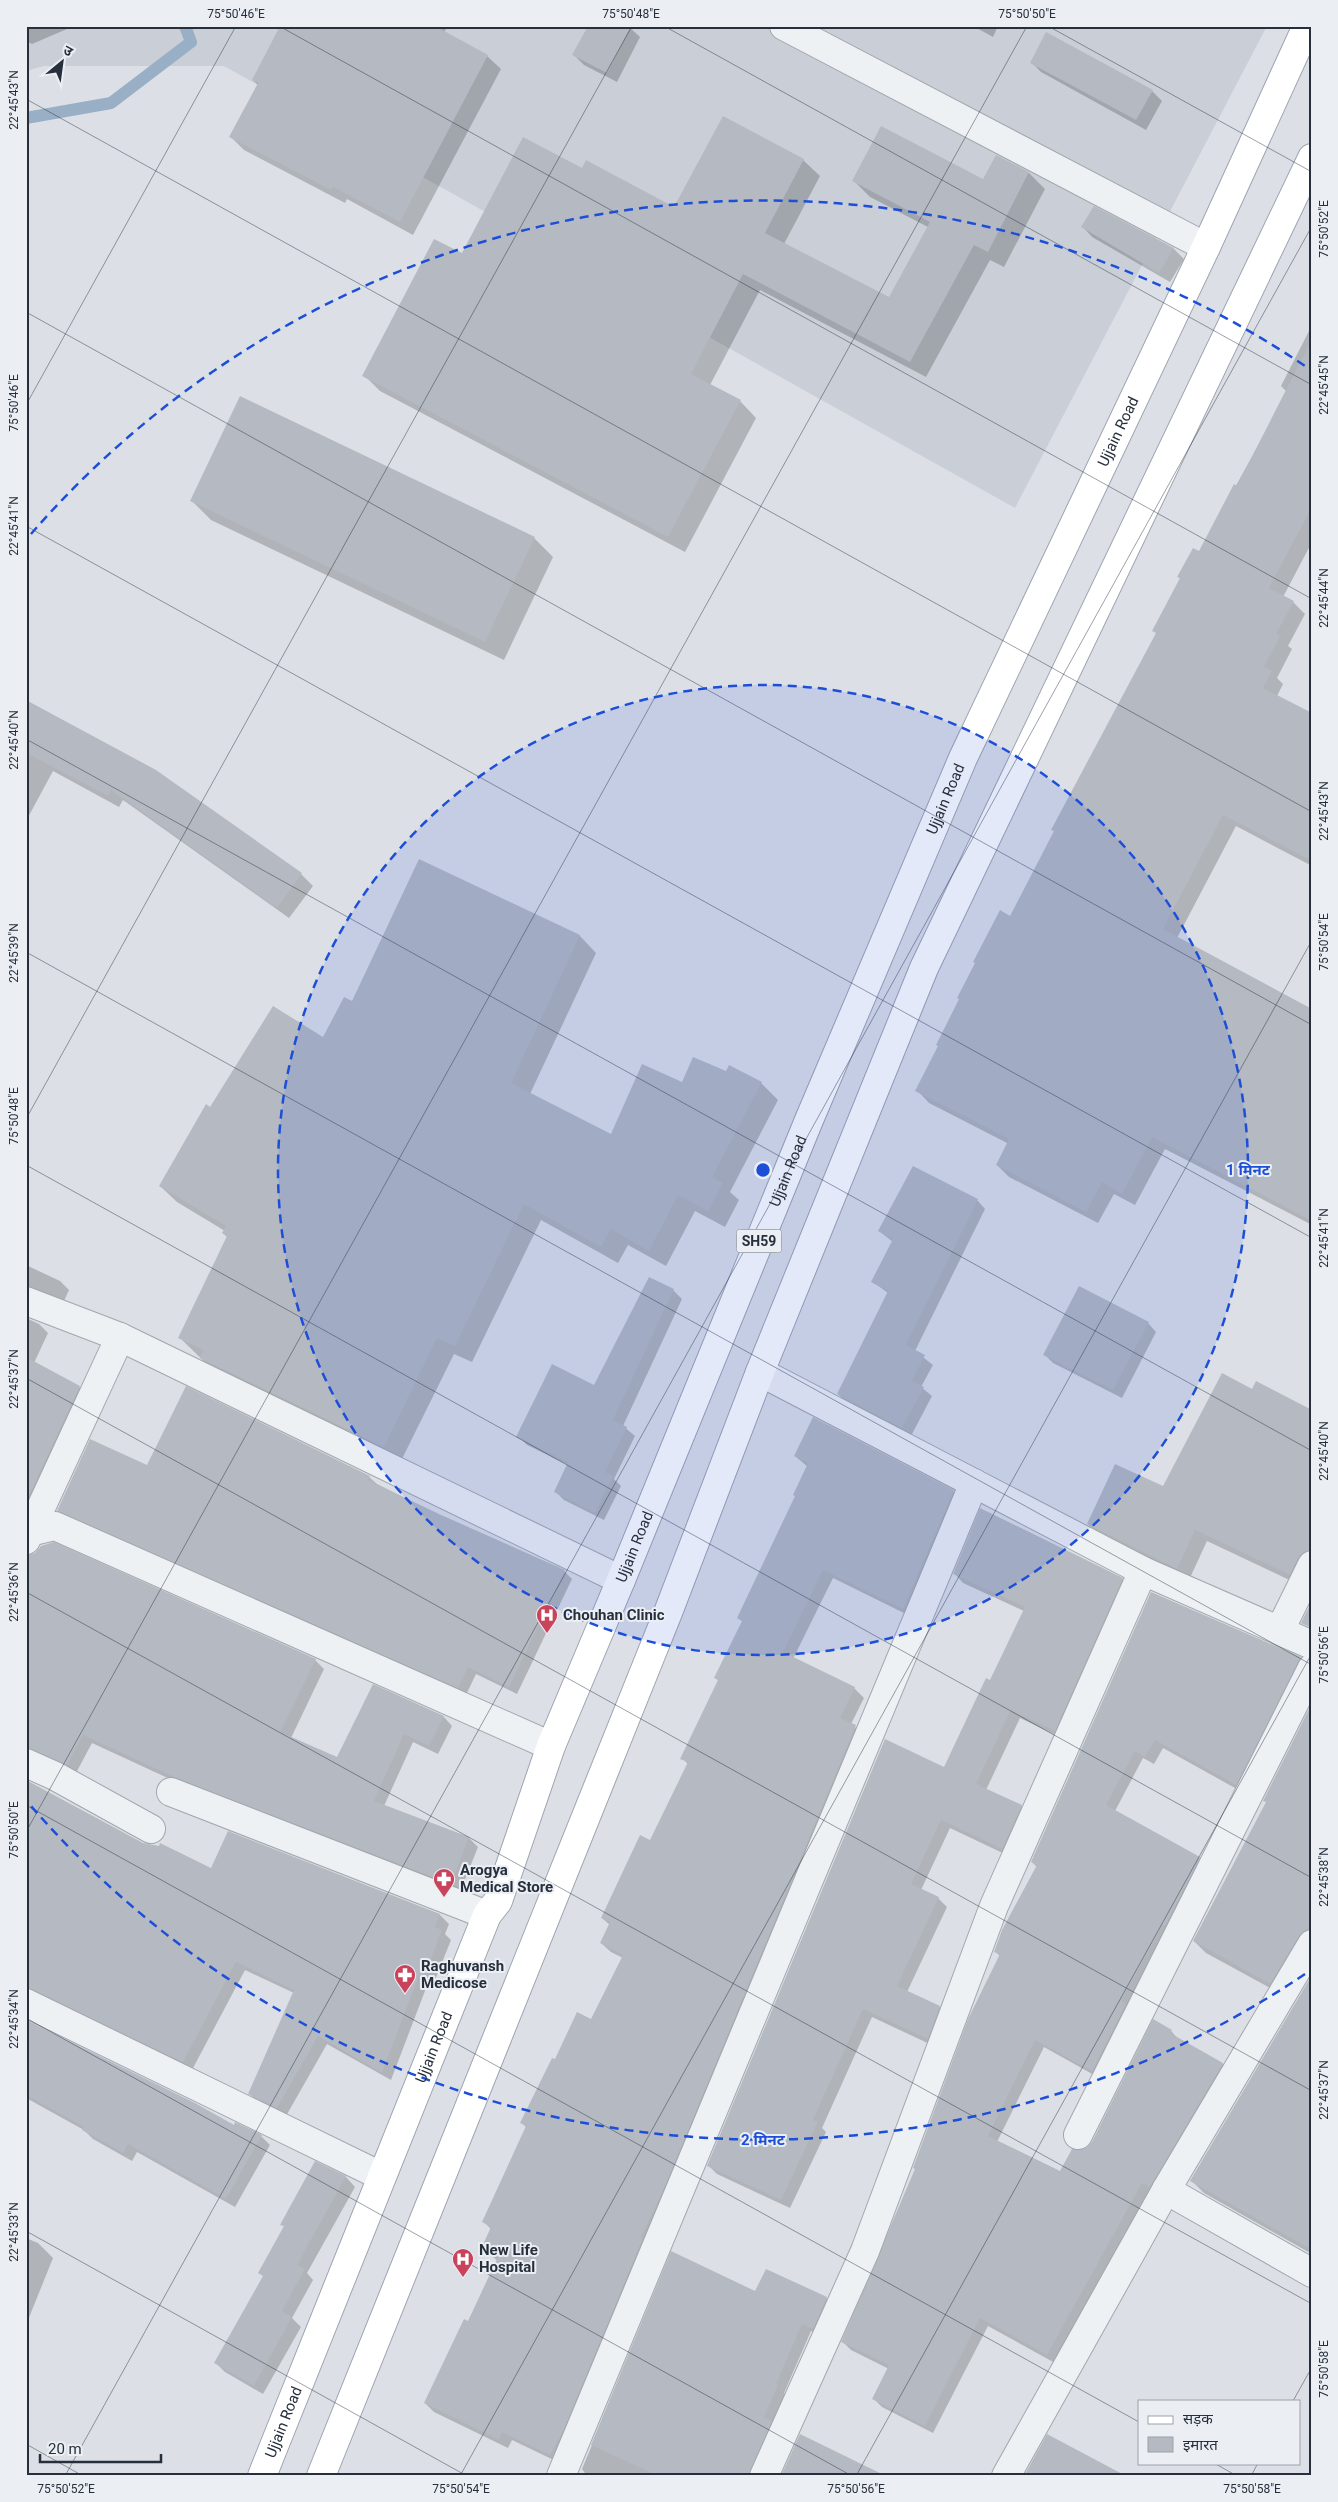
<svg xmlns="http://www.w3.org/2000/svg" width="1338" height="2502" font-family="Roboto,'Noto Sans Devanagari',sans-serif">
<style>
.built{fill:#cacfd7}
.shadow{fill:#0003}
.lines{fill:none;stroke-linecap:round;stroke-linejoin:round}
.stream{stroke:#98afc5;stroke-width:12}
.building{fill:#b4b9c2}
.street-casing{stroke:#a2a7af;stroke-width:30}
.primary-casing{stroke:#9ca5b1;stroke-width:30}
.street{stroke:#eef1f4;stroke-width:28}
.primary{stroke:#fff;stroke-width:28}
.ticks{fill:none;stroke:#262f3b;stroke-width:1;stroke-opacity:0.45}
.ring{fill:none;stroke:#1d4ed8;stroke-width:2.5;stroke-dasharray:9 6}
.labels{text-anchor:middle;stroke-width:4;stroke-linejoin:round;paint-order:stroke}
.shield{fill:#ebeff4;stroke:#616972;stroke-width:1}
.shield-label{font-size:14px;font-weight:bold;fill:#262f3b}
.street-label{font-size:15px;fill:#262f3b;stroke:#ebeff4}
.poi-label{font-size:15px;font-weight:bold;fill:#262f3b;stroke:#ebeff4;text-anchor:start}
.centre{fill:#1d4ed8;stroke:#ebeff4;stroke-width:2.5}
.ring-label{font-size:15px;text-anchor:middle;font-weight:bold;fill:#1d4ed8;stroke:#ebeff4;stroke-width:4;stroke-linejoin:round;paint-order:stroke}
.neatline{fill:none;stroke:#262f3b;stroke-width:2}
.ticks-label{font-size:12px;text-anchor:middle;fill:#262f3b}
</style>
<rect width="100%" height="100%" fill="#dce0e6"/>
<!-- built -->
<polygon class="built" points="26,26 1267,26 1015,508 224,66 44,66 26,71"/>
<!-- shadow -->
<g class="shadow">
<polygon points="26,26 74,26 32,44 26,41"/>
<polygon points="282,26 447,26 444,33 487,56 501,69 413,235 347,199 345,203 244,150 231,137 258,85 253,80"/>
<polygon points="628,26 640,37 617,82 584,65 574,55"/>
<polygon points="973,26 998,26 993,37"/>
<polygon points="1031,62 1152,91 1162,101 1146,130 1041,72"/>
<polygon points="997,157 1029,173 1045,189 1004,267 990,260 926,377 760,290 710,385 740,401 756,418 685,552 380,391 364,375 462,255 582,169 675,209 803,160 820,176 784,244 889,298 928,227 870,197 854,181 983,181"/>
<polygon points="1094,207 1174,249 1184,259 1170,282 1092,237 1083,227"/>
<polygon points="1312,325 1312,542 1283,597 1293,602 1305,614 1288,646 1292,649 1277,678 1283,684 1277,696 1312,714 1312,866 1236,826 1177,938 1312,1010 1312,1225 1165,1149 1135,1205 1114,1194 1098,1223 1009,1177 997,1165 1009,1144 929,1103 917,1090 1011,917 1157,633 1181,579 1179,577 1199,553 1271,422 1286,391 1281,386"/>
<polygon points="192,501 534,538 553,557 504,660 211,520"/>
<polygon points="26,701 155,771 301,874 313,886 289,918 123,800 119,807 53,771 26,821"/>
<polygon points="419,861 580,936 596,953 530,1094 612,1136 683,1084 726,1073 761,1083 778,1100 730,1192 739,1200 725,1227 695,1211 666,1266 628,1245 618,1263 541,1220 472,1362 454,1354 400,1463 218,1375 180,1338 228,1238 223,1233 225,1231 177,1202 160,1186 211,1108 324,1039 353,1003"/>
<polygon points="977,1200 985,1209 915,1351 933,1365 921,1387 932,1396 911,1436 846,1402 838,1394 888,1293 873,1282 893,1242 879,1231"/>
<polygon points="26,1265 60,1281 69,1290 63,1303 26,1297"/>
<polygon points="673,1290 682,1299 623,1426 635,1436 614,1479 621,1486 604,1520 564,1500 555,1491 568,1465 527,1445 518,1436 595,1387"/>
<polygon points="26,1318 39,1324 48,1333 34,1363 79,1387 88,1396 26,1527"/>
<polygon points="1148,1323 1156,1332 1122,1398 1053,1363 1045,1355"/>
<polygon points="1253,1391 1312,1411 1312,1568 1302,1586 1207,1541 1189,1580 1100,1536 1088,1524 1163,1488"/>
<polygon points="795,1456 953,1491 963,1501 912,1617 833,1578 793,1659 854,1688 864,1698 851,1724 865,1735 562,2464 512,2440 508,2448 434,2412 425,2403 469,2322 498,2261 483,2249 491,2229 484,2222 527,2128 522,2123 555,2061 592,2021 623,1958 611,1952 601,1943 610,1925 602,1918 651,1842 689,1765 682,1758 719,1681 716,1678 743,1622 738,1618 796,1496 808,1467"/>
<polygon points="148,1467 369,1477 377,1484 438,1515 564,1571 572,1579 517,1694 476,1674 466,1695 66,1519 58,1511"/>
<polygon points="26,1556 315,1660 324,1669 291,1738 338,1759 444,1717 452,1726 438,1754 413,1742 384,1806 469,1838 478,1847 460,1892 185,1786 92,1743 76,1773 26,1759"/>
<polygon points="955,1574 1122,1579 1131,1588 1064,1739 1020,1718 986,1790 1021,1806 1030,1815 1011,1857 950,1828 921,1890 938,1898 947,1907 907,1992 939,2007 948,2016 936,2047 872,2017 822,2128 826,2132 790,2208 717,2174 708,2165 945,1768 991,1682 1024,1611 963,1583"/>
<polygon points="1152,1593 1300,1658 1309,1667 1244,1793 1163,1748 1154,1764 1143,1758 1115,1811 1199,1858 1208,1866 1101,2079 1044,2047 997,2142 1061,2172 1087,2149 1171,2031 1179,2040 1223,2064 1231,2072 1159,2194 1150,2190 1055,2363 988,2326 933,2433 882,2407 874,2399 889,2369 851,2350 843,2342 916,2170 1000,1956 995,1951 1037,1867 1032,1862"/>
<polygon points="1312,1706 1312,1950 1283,1995 1206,1953 1194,1941 1267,1803"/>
<polygon points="26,1782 143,1844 211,1870 440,1915 449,1924 445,1934 451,1940 433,1985 428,1983 391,2080 327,2044 286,2116 258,2102 250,2094 294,1993 245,1970 192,2070 26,1999"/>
<polygon points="1312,1977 1312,2254 1204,2193 1191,2180"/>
<polygon points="26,2022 235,2126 261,2136 270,2145 235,2207 137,2152 132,2161 93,2139 84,2130 28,2099 26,2102"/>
<polygon points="316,2163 346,2177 355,2187 307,2273 313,2280 292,2318 301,2327 263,2394 225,2372 216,2363 264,2277 285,2227 282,2224"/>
<polygon points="26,2238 38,2243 53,2258 26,2325"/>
<polygon points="672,2253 755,2293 826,2298 835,2307 822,2336 811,2331 784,2393 786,2395 773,2423 780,2430 761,2476 587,2476 582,2469"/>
</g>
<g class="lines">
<!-- stream -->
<polyline class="stream" points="26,118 111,103 191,42 185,26"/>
</g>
<!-- building -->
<g class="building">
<polygon points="280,26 435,26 488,55 400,222 333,187 331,190 229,137 258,83 252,80"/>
<polygon points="588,26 631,26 607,73 572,55"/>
<polygon points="1046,32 1153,90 1136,120 1030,63"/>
<polygon points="723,116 804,159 765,233 889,297 930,222 852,181 881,126 983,179 996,155 1029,172 988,252 974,245 910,362 743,274 691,374 741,400 668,537 362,376 434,239 462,253 523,137 582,168 586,160 674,207"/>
<polygon points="1094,206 1174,248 1159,273 1081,227"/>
<polygon points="1312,339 1312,507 1269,588 1294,601 1276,634 1280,636 1264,667 1272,671 1263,688 1312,713 1312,861 1223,815 1163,929 1312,1009 1312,1221 1152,1137 1122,1194 1102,1182 1086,1212 996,1165 1009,1139 915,1091 938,1046 936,1045 959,999 957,998 975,963 973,962 1000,910 1010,916 1054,831 1051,830 1156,633 1152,631 1180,578 1177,577 1193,548 1199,551 1234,484 1237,486"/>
<polygon points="240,396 535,537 485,642 190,501"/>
<polygon points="26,700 156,770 302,873 277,908 111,790 108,796 26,753"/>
<polygon points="419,859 580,935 511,1083 611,1134 642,1064 682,1082 693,1057 726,1071 729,1065 762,1082 712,1177 723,1183 708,1211 678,1195 649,1251 611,1229 601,1247 524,1204 455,1346 437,1338 384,1447 200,1358 204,1350 178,1338 227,1236 222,1233 226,1226 159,1186 206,1104 210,1107 273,1006 323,1037 344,997 352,1001"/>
<polygon points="913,1166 978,1199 906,1345 925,1355 912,1381 924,1387 902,1428 837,1394 888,1291 871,1282 893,1239 878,1231"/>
<polygon points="649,1277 674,1289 613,1420 627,1427 605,1472 613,1476 595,1513 554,1492 568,1462 516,1437 552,1364 594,1385"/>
<polygon points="1079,1286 1149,1322 1113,1390 1043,1355"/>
<polygon points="26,1357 80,1386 26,1502"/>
<polygon points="1222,1373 1252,1389 1256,1381 1312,1410 1312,1550 1304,1552 1298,1558 1290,1575 1195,1530 1177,1569 1087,1524 1115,1464 1163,1486"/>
<polygon points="186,1386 370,1476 368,1480 439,1514 565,1570 509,1687 468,1667 458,1688 57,1511 90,1439 147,1465"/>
<polygon points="813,1417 954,1490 903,1609 823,1570 783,1652 855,1687 840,1718 856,1725 662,2193 641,2237 643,2238 563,2431 550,2455 502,2432 499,2440 424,2403 464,2319 468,2321 498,2257 481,2249 491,2227 482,2222 526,2126 520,2123 552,2058 555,2059 577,2012 591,2019 623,1955 600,1943 610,1922 601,1918 640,1835 650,1840 688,1762 680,1759 718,1680 714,1678 742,1621 737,1618 795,1496 793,1495 808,1463 794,1456"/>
<polygon points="980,1508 1123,1578 1055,1731 1011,1710 976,1784 1022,1805 1002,1849 941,1820 911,1884 939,1897 897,1986 940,2006 928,2039 863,2009 813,2120 818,2122 781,2200 707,2166 885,1739 944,1767 986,1678 990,1680 1025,1607 953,1574"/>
<polygon points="54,1542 316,1659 280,1732 337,1757 373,1684 444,1716 429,1746 404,1734 374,1801 469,1837 451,1884 174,1777 83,1735 67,1765 26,1748 26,1555 35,1553 41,1546"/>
<polygon points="1151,1592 1301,1657 1236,1785 1155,1740 1145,1757 1135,1751 1106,1805 1200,1857 1165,1926 1163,1925 1121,2001 1126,2004 1092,2071 1035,2040 988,2136 1060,2171 1072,2149 1086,2148 1092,2142 1153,2019 1172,2030 1170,2033 1223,2063 1150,2187 1142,2183 1047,2355 980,2318 925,2426 872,2399 889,2365 841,2342 915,2169 913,2168 968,2019 1000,1954 994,1952 1002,1930 1037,1865 1031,1862"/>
<polygon points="1312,1601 1312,1628 1301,1623"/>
<polygon points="1312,1703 1312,1928 1304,1931 1299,1936 1270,1984 1193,1941 1266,1802 1263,1801"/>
<polygon points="26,1780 143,1843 159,1846 160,1843 211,1868 228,1831 440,1914 435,1927 442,1930 424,1977 419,1975 382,2073 318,2036 277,2108 248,2094 294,1990 236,1962 183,2062 26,1988"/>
<polygon points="1312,1975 1312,2250 1190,2181"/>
<polygon points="26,2020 195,2103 234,2125 235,2122 262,2135 226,2199 128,2144 123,2153 82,2130 84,2127 26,2095"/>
<polygon points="315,2161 346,2176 297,2265 305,2269 282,2311 292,2317 254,2386 214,2363 263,2276 258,2273 284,2226 280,2225"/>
<polygon points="671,2251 755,2291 766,2269 827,2297 813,2329 802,2324 776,2384 778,2385 764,2417 772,2421 749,2476 658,2476 591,2445"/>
<polygon points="800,2434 886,2476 781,2476"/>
<polygon points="1047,2434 1126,2476 1024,2476"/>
</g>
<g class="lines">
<!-- street casing -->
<g class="street-casing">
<g id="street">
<polyline points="784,26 1206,247"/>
<polyline points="26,1301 120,1337 621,1580"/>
<polyline points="760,1372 1143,1571 1312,1645"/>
<polyline points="26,1530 30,1532 55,1526 551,1746"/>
<polyline points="26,1540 120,1337"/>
<polyline points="1280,1630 1312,1565"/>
<polyline points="26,1763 55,1776 151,1829"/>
<polyline points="171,1792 487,1915"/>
<polyline points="26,2003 381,2176"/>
<polyline points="1078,2135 1312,1668"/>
<polyline points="1166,2190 1312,2273"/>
<polyline points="561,2476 974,1483"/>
<polyline points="764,2476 865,2251 994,1906 1143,1571"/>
<polyline points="1006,2476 1166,2190 1312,1944"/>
</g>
</g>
<!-- primary casing -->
<g class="primary-casing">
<g id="primary">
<path id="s1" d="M262,2476L487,1915L498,1901L551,1746L621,1580L809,1120L963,758L1206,247L1307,26"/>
<polyline points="321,2476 669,1610 760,1372 924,968 1312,158"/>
</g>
</g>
<!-- street -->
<use href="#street" class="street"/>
<!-- primary -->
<use href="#primary" class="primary"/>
</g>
<!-- ticks -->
<path class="ticks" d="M279,26L1312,599M664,26L1312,385M1048,26L1312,172M26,99L1312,812M26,312L1312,1025M26,405L236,26M26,526L1312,1238M26,739L1312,1451M26,952L1312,1665M26,1119L632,26M26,1165L1312,1878M26,1378L1312,2091M26,1592L1312,2304M26,1805L1139,2422M26,1832L1027,26M26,2018L852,2476M26,2231L467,2476M1293,2401L1312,2367M26,2444L83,2476M1214,2463L1237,2476M65,2476L1312,226M460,2476L1312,940M856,2476L1312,1653M1251,2476L1258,2463"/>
<!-- distance rings -->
<circle cx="763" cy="1170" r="485" fill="#1d4ed8" fill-opacity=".12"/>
<g class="ring">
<circle cx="763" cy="1170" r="485"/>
<path d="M1305 1974A970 970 0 0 1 31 1806M31 534A970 970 0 0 1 1305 366"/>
</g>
<!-- icons -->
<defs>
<g id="hospital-pin" transform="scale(1.125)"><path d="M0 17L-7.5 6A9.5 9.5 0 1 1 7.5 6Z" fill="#c9435b" stroke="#ebeff4"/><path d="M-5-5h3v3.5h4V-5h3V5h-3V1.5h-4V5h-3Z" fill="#fff"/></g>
<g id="pharmacy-pin" transform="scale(1.125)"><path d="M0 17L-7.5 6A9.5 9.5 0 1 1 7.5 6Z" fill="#c9435b" stroke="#ebeff4"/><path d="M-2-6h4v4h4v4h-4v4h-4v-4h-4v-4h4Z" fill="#fff"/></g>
</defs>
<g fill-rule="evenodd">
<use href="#hospital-pin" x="547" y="1615"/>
<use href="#pharmacy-pin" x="444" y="1879"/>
<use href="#pharmacy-pin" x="405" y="1975"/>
<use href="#hospital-pin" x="463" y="2259"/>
</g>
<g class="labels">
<!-- shield labels -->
<rect class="shield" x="736.5" y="1229.5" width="45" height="23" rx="4"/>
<g class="shield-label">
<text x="759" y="1246">SH59</text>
</g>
<!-- street labels -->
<g class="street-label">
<text dy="5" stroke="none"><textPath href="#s1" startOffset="2218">Ujjain Road</textPath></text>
<text dy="5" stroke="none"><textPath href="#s1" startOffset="1812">Ujjain Road</textPath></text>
<text dy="5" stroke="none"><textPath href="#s1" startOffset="1408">Ujjain Road</textPath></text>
<text dy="5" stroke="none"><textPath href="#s1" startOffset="1002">Ujjain Road</textPath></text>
<text dy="5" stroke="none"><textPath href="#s1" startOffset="462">Ujjain Road</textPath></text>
<text dy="5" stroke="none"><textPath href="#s1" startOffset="58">Ujjain Road</textPath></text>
</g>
<!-- poi labels -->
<g class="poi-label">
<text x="563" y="1620">Chouhan Clinic</text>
<text x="460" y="1875">Arogya<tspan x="460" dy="17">Medical Store</tspan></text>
<text x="421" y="1971">Raghuvansh<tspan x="421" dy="17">Medicose</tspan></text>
<text x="479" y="2255">New Life<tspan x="479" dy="17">Hospital</tspan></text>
</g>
</g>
<circle cx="763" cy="1170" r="8" class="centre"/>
<g class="ring-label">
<text x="1248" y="1175">1 मिनट</text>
<text x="763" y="2145">2 मिनट</text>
</g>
<!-- border -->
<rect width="1338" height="2502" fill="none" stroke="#ebeff4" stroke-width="55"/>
<!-- legend -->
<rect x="1138" y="2400" width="162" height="65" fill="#ebeff4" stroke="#9ca2aa"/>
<rect x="1148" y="2416" width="25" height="8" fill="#ffffff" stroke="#9ca2aa"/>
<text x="1183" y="2424" font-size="15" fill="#262f3b">सड़क</text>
<rect x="1148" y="2437" width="25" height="15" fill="#b4b9c2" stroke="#9ca2aa"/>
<text x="1183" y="2450" font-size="15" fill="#262f3b">इमारत</text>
<!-- north arrow -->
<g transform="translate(62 62) rotate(29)" stroke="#ebeff4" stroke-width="4" paint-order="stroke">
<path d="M0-4L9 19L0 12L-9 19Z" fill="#262f3b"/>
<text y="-8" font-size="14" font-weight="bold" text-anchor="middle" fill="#262f3b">उ</text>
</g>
<!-- scale -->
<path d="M40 2454v8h121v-8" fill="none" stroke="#262f3b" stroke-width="2.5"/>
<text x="48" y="2454" font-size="15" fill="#262f3b" stroke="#ebeff4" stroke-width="4" paint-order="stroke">20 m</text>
<rect x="28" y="28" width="1282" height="2446" class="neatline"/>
<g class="ticks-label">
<text x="236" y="18">75°50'46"E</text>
<text x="631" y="18">75°50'48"E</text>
<text x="1027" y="18">75°50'50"E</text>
<text transform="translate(14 100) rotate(-90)" y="4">22°45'43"N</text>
<text transform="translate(1324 229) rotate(-90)" y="4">75°50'52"E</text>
<text transform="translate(1324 385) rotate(-90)" y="4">22°45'45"N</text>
<text transform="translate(14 403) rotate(-90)" y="4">75°50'46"E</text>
<text transform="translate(14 526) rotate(-90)" y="4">22°45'41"N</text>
<text transform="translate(1324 598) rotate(-90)" y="4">22°45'44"N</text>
<text transform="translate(14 740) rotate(-90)" y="4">22°45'40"N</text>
<text transform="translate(1324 811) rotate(-90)" y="4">22°45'43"N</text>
<text transform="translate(1324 942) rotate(-90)" y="4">75°50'54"E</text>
<text transform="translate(14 953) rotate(-90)" y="4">22°45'39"N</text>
<text transform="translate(14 1116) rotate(-90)" y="4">75°50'48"E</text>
<text transform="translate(1324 1238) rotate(-90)" y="4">22°45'41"N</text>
<text transform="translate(14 1379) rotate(-90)" y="4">22°45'37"N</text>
<text transform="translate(1324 1451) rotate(-90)" y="4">22°45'40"N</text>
<text transform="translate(14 1592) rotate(-90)" y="4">22°45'36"N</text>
<text transform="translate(1324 1655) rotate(-90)" y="4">75°50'56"E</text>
<text transform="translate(14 1830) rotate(-90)" y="4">75°50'50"E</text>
<text transform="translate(1324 1877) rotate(-90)" y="4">22°45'38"N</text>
<text transform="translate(14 2019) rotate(-90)" y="4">22°45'34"N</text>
<text transform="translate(1324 2090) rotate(-90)" y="4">22°45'37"N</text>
<text transform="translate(14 2232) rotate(-90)" y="4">22°45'33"N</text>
<text transform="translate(1324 2369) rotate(-90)" y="4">75°50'58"E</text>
<text x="66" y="2493">75°50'52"E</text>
<text x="461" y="2493">75°50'54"E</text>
<text x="856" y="2493">75°50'56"E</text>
<text x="1252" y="2493">75°50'58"E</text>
</g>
</svg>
